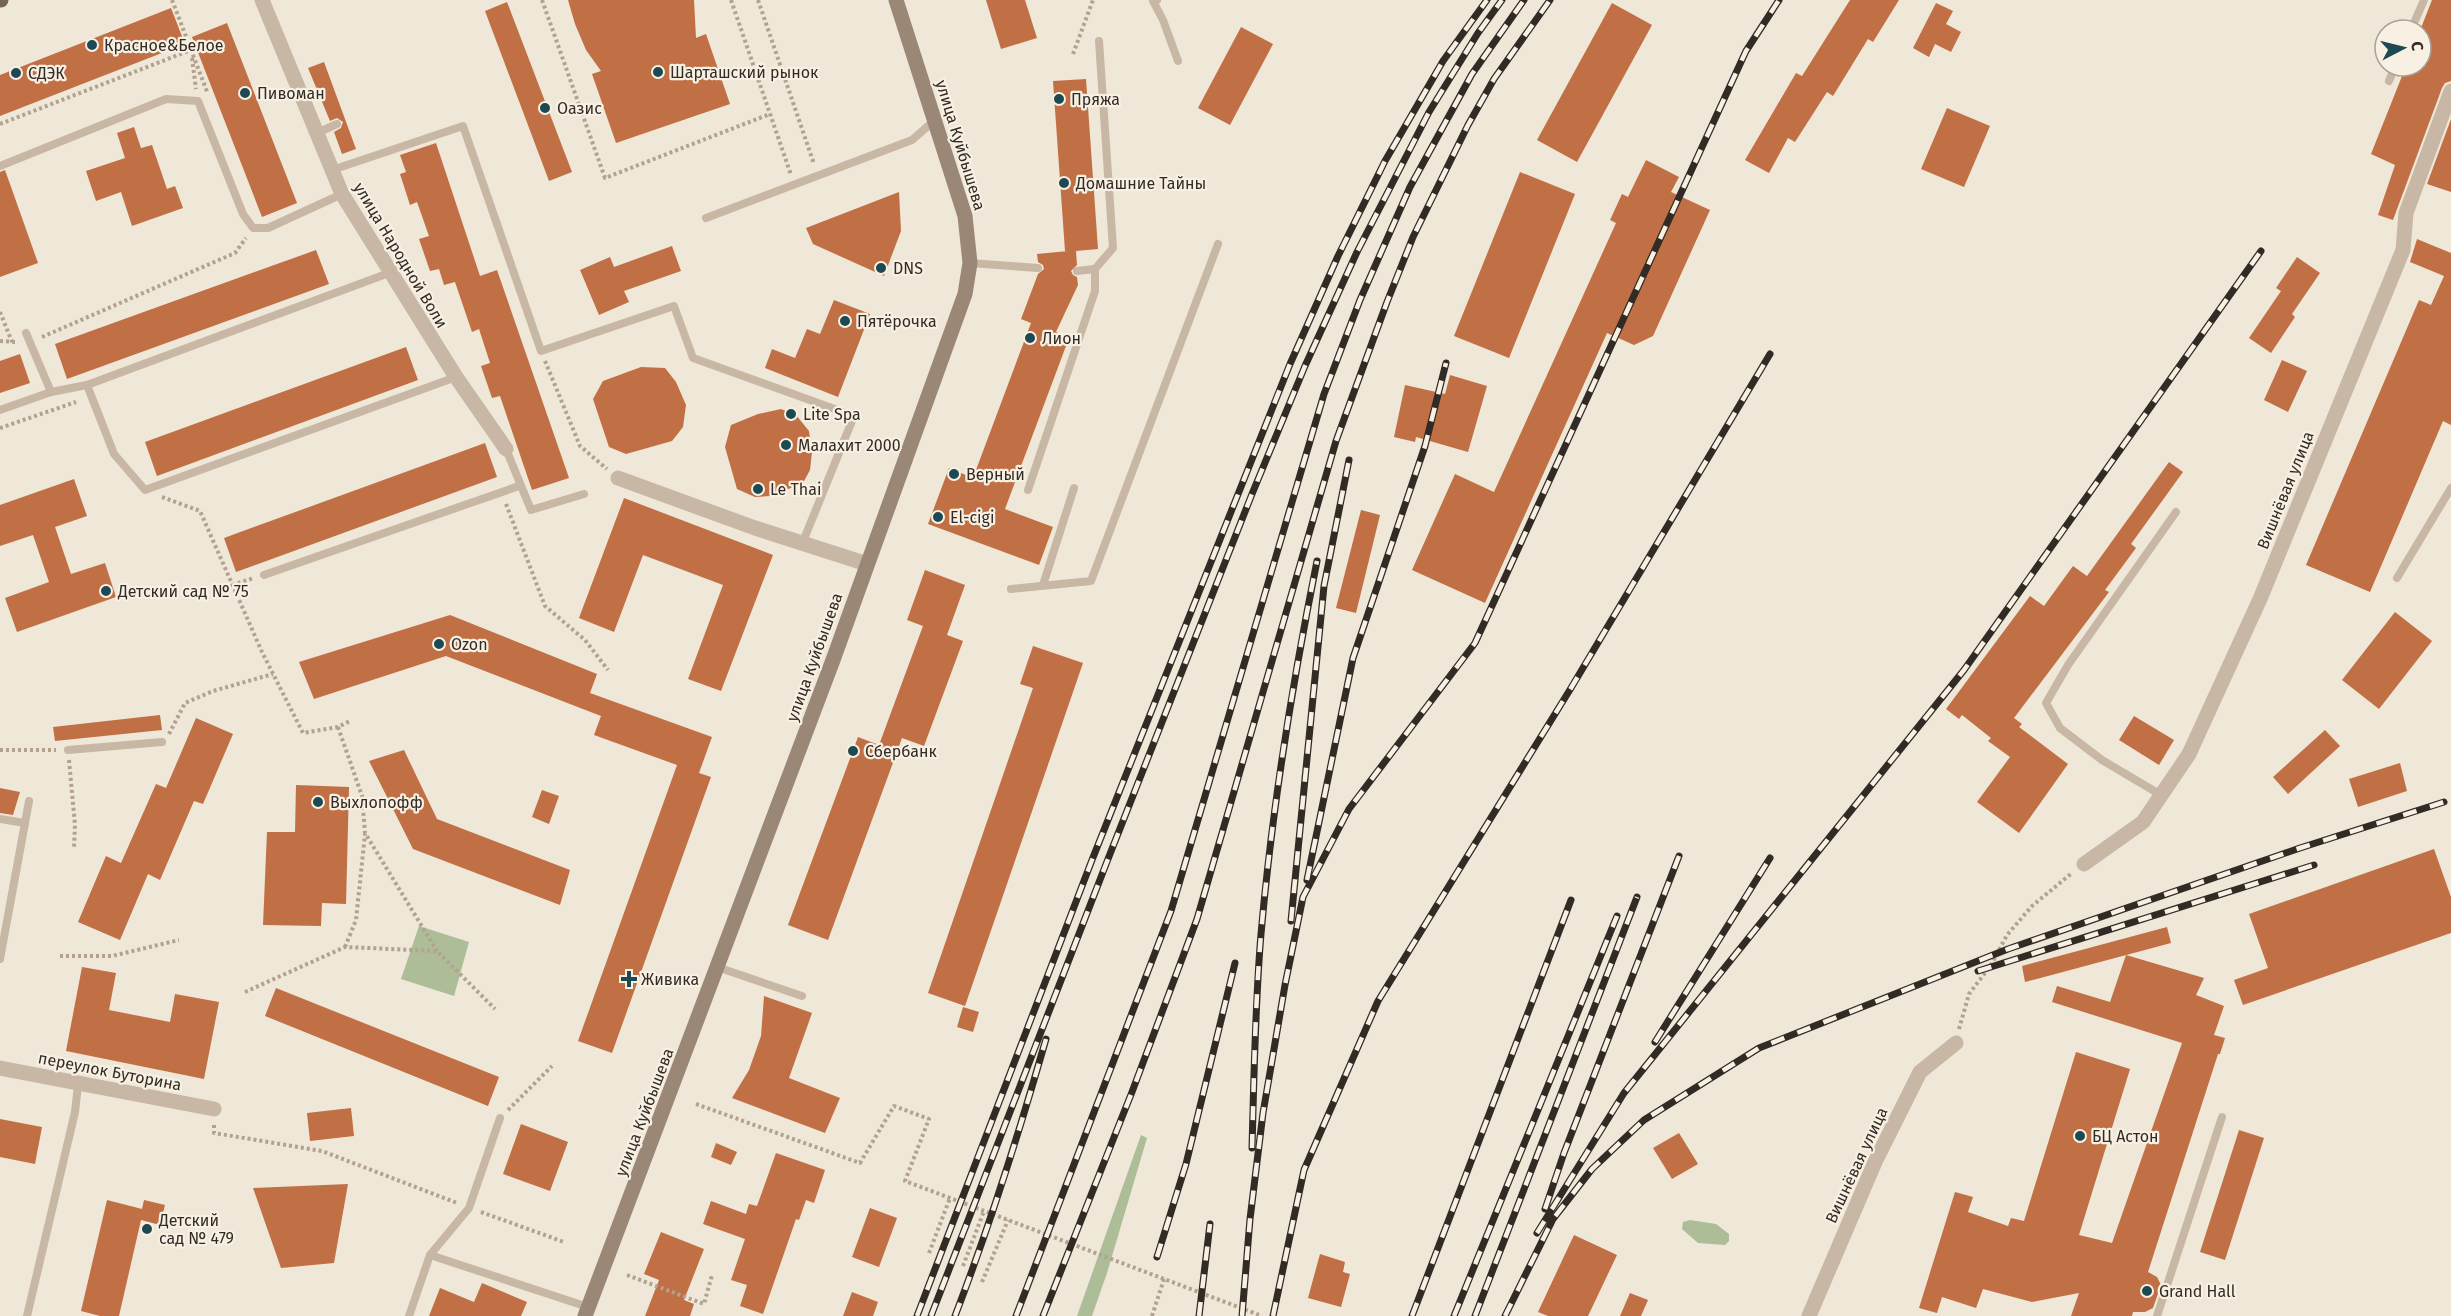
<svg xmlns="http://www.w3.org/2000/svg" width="2451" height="1316" font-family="'Fira Sans',sans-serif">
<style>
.green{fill:#adbd98}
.building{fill:#c16f44}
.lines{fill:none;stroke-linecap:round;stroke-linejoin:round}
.path{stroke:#b2a28f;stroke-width:4;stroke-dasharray:3 3;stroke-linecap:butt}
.lane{stroke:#c7b7a4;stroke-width:8}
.street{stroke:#c7b7a4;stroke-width:15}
.secondary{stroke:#9a8776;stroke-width:15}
.primary{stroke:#746457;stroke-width:15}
.rail-casing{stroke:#322b25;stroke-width:7}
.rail{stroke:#f8f0e3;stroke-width:4.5;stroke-dasharray:14;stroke-linecap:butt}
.poi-dot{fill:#1d4952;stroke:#f8f0e3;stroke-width:2}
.labels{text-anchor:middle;stroke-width:4.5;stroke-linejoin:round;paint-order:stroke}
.poi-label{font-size:16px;fill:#322b25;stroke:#f8f0e3;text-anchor:start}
.street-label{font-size:16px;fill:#322b25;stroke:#f8f0e3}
</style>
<rect width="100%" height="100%" fill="#efe7d7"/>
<!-- green -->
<g class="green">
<polygon points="419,926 469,942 454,996 401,979"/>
<polygon points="1141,1135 1147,1138 1107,1273 1092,1316 1077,1316"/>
<polygon points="1690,1220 1716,1224 1729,1234 1729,1241 1725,1245 1698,1243 1682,1229 1683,1222"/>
</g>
<!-- building -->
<g class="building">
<polygon points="568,0 694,0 696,38 706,34 730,104 616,143 592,74 601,71 586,50 575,24"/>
<polygon points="986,0 1025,0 1037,38 1001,49"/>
<polygon points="1850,0 1899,0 1873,42 1868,39 1833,96 1827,92 1795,142 1788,138 1769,173 1745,160 1796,73 1802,76"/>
<polygon points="2432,0 2451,0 2451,81 2445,83 2442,88 2393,220 2378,215 2395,165 2371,154 2406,66 2421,66 2421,28"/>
<polygon points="507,2 572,172 549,181 485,11"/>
<polygon points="1612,3 1652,25 1577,162 1537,140"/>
<polygon points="1936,3 1953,11 1946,24 1961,32 1951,52 1935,44 1929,57 1913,48"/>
<polygon points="171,8 185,44 0,116 0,75"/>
<polygon points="227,23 297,203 262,217 192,37"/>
<polygon points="1241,27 1273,44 1230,125 1198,108"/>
<polygon points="324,62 356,149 342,154 334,132 341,128 343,122 337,118 330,121 308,68"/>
<polygon points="1086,79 1098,249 1076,251 1077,265 1071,271 1073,275 1077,277 1078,285 1056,332 1069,338 1005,509 1053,527 1039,565 928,524 949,468 973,478 1031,323 1021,319 1038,274 1044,269 1043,265 1038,262 1037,254 1068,251 1065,251 1053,81"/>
<polygon points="1947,108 1990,126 1964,187 1921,169"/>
<polygon points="2451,119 2451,192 2427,184"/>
<polygon points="134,127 141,148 152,145 167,189 175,186 183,208 132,226 121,192 96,201 86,171 125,158 117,133"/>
<polygon points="436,143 480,276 497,270 569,478 532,490 500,396 492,398 481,366 490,363 479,329 472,332 455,282 444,285 439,269 430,271 419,239 429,236 417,202 410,205 400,174 406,172 400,155"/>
<polygon points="1646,160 1679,177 1671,192 1710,210 1653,336 1634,345 1607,333 1485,603 1412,570 1455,474 1494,492 1616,223 1610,220 1622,194 1628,197"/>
<polygon points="5,170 38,263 0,277 0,172"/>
<polygon points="1520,172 1575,194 1509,358 1454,336"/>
<polygon points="899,192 901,231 884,276 813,244 806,228"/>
<polygon points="2417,239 2451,253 2451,425 2443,421 2370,592 2306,565 2419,300 2431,305 2444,276 2410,262"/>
<polygon points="672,246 681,271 624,291 629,302 599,315 580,270 610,257 614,267"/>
<polygon points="316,250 329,284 67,379 55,344"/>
<polygon points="2297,257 2320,273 2292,314 2295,317 2271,353 2249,338 2281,291 2276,288"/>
<polygon points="834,300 870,314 838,397 765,368 772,349 795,358 807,329 820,334"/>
<polygon points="406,347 418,380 157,476 145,442"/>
<polygon points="20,354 30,383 0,393 0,361"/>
<polygon points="2282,360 2307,371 2288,412 2264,400"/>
<polygon points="641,367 665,368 676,382 686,405 683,427 672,441 626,454 609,447 593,399 603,381"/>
<polygon points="1450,375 1487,386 1468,452 1416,437 1415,442 1394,437 1405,385 1445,394"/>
<polygon points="781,409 796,415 809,431 812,452 810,470 803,483 771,496 755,497 737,489 725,447 731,425 758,414"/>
<polygon points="485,443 497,477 236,572 224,538"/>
<polygon points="2169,462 2183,472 2131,544 2136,548 2105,590 2109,592 2014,718 2022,724 2019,727 2068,764 2019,833 1977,802 2010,757 1988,741 1991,738 1962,715 1959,719 1946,709 2030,596 2044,606 2073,566 2087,576"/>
<polygon points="74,479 87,516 55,527 71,574 105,563 116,597 17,632 5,598 49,582 33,535 0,546 0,505"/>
<polygon points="624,498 773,555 721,691 688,679 723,585 643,555 614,632 579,618"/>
<polygon points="1361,510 1380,515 1356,613 1336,608"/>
<polygon points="925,570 965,585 947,635 963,641 924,746 902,738 828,940 788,925 858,737 879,745 923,626 907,620"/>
<polygon points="2395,612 2432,641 2379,709 2342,680"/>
<polygon points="450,615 597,674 590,693 712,737 699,773 711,777 612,1053 578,1041 677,765 594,735 601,716 446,656 314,699 299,662"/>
<polygon points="1033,646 1083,663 965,1006 928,993 1033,688 1020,684"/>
<polygon points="160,715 162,730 55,741 53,727"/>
<polygon points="2134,716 2174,740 2159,765 2119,740"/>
<polygon points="196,718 233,734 203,804 194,801 160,880 148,874 120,940 78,922 106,856 121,863 156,784 166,788"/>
<polygon points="2325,730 2340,746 2288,794 2273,777"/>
<polygon points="404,750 437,819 570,870 560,905 413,849 369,761"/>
<polygon points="2400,763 2407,791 2358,807 2349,779"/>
<polygon points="296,785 349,787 346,904 322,903 321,926 263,925 267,832 295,832"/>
<polygon points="0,788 20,792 13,815 0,813"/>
<polygon points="542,790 559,796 549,824 532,817"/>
<polygon points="2434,849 2451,897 2451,933 2243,1005 2234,980 2268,968 2249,914"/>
<polygon points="2167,927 2171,943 2025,982 2022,966"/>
<polygon points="2126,955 2204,978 2196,995 2224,1006 2214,1035 2225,1038 2220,1054 2218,1054 2148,1272 2157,1277 2161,1285 2153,1308 2145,1312 2133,1312 2132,1316 2071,1316 2079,1293 2032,1302 1983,1289 1976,1308 1942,1297 1937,1313 1919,1308 1955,1192 1973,1197 1968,1212 2008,1226 2011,1218 2024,1221 2076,1052 2130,1069 2079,1235 2112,1243 2182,1043 2052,1002 2057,986 2110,1002"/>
<polygon points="82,967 116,973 109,1010 170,1022 175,994 219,1002 204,1079 66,1051"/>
<polygon points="276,988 499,1077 488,1106 265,1016"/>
<polygon points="764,996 812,1013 789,1078 840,1098 825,1133 732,1098 749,1070 761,1036"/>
<polygon points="963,1007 979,1012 973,1032 957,1027"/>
<polygon points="351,1108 354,1136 310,1141 307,1113"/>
<polygon points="0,1119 42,1127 35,1164 0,1157"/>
<polygon points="521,1124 568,1142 550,1191 503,1174"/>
<polygon points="2239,1130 2264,1138 2225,1260 2200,1252"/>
<polygon points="1679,1133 1698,1164 1672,1179 1653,1148"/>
<polygon points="716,1143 737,1152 731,1165 711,1157"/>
<polygon points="776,1153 825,1170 814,1203 806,1200 799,1220 796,1219 763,1314 740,1306 747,1285 731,1280 745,1239 703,1224 711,1201 746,1214 749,1204 757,1206"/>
<polygon points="348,1184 334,1263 281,1268 253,1188"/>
<polygon points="107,1200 142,1209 144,1200 165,1205 160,1225 141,1220 119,1316 100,1316 81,1311"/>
<polygon points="870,1208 897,1218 879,1267 852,1257"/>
<polygon points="661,1232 704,1249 684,1300 694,1304 690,1316 645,1316 659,1280 644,1274"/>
<polygon points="1574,1235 1617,1255 1588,1316 1548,1316 1538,1312"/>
<polygon points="1320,1254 1345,1262 1343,1272 1350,1274 1341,1307 1308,1298"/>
<polygon points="482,1283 527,1302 521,1316 429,1316 440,1288 474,1302"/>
<polygon points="852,1292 878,1302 873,1316 843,1316"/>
<polygon points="1630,1293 1648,1300 1641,1316 1620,1316"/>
</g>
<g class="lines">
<!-- path -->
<g class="path">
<polyline points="172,0 187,39"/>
<polyline points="542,0 605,178 770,114"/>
<polyline points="731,0 791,175"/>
<polyline points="758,0 814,164"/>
<polyline points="1073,54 1093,0"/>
<polyline points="192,58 196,89"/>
<polyline points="0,124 191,50 208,94"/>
<polyline points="0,312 12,342"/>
<polyline points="42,337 235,253 246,238"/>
<polyline points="0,341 17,342"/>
<polyline points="545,361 580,446 607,469"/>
<polyline points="0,428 76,402"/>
<polyline points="162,497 200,511 262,652 303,733 338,727 350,721"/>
<polyline points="506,504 545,606 585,640 608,670"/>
<polyline points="232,585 254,578"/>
<polyline points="338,727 362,796 365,833 437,951"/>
<polyline points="169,734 185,703 213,691 273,674"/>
<polyline points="0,750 56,750"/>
<polyline points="69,760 75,825 74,848"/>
<polyline points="345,947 356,920 365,834"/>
<polyline points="60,956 112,956 179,940"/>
<polyline points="245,992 345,947 437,951 495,1009"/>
<polyline points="1959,1029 1969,994 1991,965 2007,935 2032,906 2072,873"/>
<polyline points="696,1104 860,1163 894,1106 929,1119 905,1181 1262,1316"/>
<polyline points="508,1110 552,1066"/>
<polyline points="214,1125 214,1133 322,1151 457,1203"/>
<polyline points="481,1212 564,1242"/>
<polyline points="929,1253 950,1198"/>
<polyline points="963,1266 984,1211"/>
<polyline points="627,1275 704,1304 712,1275"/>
<polyline points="982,1282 1008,1220"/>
<polyline points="1152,1316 1164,1279"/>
</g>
<!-- lane -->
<g class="lane">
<polyline points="1157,0 1153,1 1163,20 1178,61"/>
<polyline points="2411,30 2424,0"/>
<polyline points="2389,81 2395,66"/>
<polyline points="317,133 337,124"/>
<polyline points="0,166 166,99 198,101 243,214 253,228 268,228 342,194"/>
<polyline points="332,170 463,126 541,351 674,306 693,358 854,416 802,544"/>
<polyline points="706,218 912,140 935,120"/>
<polyline points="970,263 1038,268"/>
<polyline points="1077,271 1095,269 1113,248 1099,41"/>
<polyline points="26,333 51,392 87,385 389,273"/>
<polyline points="87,385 114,454 145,490 456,377"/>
<polyline points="0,410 51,392"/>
<polyline points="506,449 531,510 584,494"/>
<polyline points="1028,490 1095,291 1095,269"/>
<polyline points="264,575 519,486"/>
<polyline points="2397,578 2451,488"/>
<polyline points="1043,585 1074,488"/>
<polyline points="1011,589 1091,581 1218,244"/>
<polyline points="68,750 162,742"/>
<polyline points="2161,795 2102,760 2060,728 2046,703 2068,665 2176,512"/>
<polyline points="0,819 25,823 29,801"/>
<polyline points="0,959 25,823"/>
<polyline points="717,967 802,996"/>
<polyline points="430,1255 588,1307"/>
<polyline points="27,1316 75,1112 78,1085"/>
<polyline points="409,1316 430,1255 469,1208 500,1118"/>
<polyline points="2157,1316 2222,1117"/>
</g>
<!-- street -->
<g class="street">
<polyline points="262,0 342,194 456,377 506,449"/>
<polyline points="618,478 755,528 867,564"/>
<polyline points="2084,864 2143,822 2189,754 2260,599 2403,250 2406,213 2451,91"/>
<polyline points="0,1068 214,1109"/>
<polyline points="1809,1316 1875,1162 1920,1072 1956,1043"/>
</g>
<!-- secondary -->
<polyline class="secondary" points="585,1316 833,660 965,294 970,263 965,216 896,0"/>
<!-- primary -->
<polyline class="primary" points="0,0 1,0"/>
<!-- rail casing -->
<g class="rail-casing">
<g id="rail">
<polyline points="1307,880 1353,658 1425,446 1446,363"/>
<polyline points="1291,921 1324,586 1349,460"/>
<polyline points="1978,971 2314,865"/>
<polyline points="1655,1042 1770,858"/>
<path d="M1252,1148C1254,1077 1255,1005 1261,934C1272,809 1292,685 1317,561"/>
<polyline points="1545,1209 1564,1153 1679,856"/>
<polyline points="1537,1233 1624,1093 1964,670 2261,251"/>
<polyline points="1157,1257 1186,1164 1235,963"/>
<polyline points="917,1316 1092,860 1290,364 1338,256 1385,161 1443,61 1487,0"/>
<polyline points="931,1316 1108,859 1252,494 1305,366 1357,252 1429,112 1478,33 1502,0"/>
<path d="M955,1316C990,1225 1019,1133 1046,1039"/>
<polyline points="1016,1316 1171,911 1324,394 1360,300 1410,187 1472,74 1524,0"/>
<polyline points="1043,1316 1132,1092 1197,919 1336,441 1387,302 1413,237 1468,125 1494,79 1550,0"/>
<polyline points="1199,1316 1210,1224"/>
<polyline points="1242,1316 1250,1219 1263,1113 1285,985 1303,897 1349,809 1475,643 1746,51 1779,0"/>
<polyline points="1273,1316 1304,1170 1378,1001 1571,688 1770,354"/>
<polyline points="1412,1316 1571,900"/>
<polyline points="1454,1316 1617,916"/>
<polyline points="1475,1316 1637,897"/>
<polyline points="1505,1316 1553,1219 1592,1169 1644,1120 1759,1048 2008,949 2300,848 2444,802"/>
</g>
</g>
<!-- rail -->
<use href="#rail" class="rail"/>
</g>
<!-- markers -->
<g class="poi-dot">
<circle cx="92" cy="45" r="6"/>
<circle cx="658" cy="72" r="6"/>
<circle cx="16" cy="73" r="6"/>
<circle cx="245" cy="93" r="6"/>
<circle cx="1059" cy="99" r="6"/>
<circle cx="545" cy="108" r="6"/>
<circle cx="1064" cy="183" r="6"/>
<circle cx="881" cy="268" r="6"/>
<circle cx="845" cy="321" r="6"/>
<circle cx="1030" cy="338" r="6"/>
<circle cx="791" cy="414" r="6"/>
<circle cx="786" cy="445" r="6"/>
<circle cx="954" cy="474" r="6"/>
<circle cx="758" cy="489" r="6"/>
<circle cx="938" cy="517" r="6"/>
<circle cx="106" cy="591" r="6"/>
<circle cx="439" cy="644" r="6"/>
<circle cx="853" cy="751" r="6"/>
<circle cx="318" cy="802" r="6"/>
<path d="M626 970h6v6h6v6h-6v6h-6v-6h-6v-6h6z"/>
<circle cx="2080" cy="1136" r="6"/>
<circle cx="147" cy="1229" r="6"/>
<circle cx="2147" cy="1291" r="6"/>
</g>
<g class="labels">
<!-- poi labels -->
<g class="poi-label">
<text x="104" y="51">Красное&amp;Белое</text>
<text x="670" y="78">Шарташский рынок</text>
<text x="28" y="79">СДЭК</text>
<text x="257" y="99">Пивоман</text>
<text x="1071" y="105">Пряжа</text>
<text x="557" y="114">Оазис</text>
<text x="1076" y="189">Домашние Тайны</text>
<text x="893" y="274">DNS</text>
<text x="857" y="327">Пятёрочка</text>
<text x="1042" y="344">Лион</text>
<text x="803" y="420">Lite Spa</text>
<text x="798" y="451">Малахит 2000</text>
<text x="966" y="480">Верный</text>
<text x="770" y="495">Le Thai</text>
<text x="950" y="523">El-cigi</text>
<text x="118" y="597">Детский сад № 75</text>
<text x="451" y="650">Ozon</text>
<text x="865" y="757">Сбербанк</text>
<text x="330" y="808">Выхлопофф</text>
<text x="641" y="985">Живика</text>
<text x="2092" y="1142">БЦ Астон</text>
<text x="159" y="1226">Детский<tspan x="159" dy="18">сад № 479</tspan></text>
<text x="2159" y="1297">Grand Hall</text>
</g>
<!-- street labels -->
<g class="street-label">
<text transform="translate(961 145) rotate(73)" y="6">улица Куйбышева</text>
<text transform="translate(401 255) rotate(59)" y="6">улица Народной Воли</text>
<text transform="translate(2285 490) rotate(-68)" y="6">Вишнёвая улица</text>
<text transform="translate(814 657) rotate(-70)" y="6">улица Куйбышева</text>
<text transform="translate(110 1071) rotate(11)" y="6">переулок Буторина</text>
<text transform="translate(644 1112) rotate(-69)" y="6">улица Куйбышева</text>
<text transform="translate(1856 1165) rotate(-65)" y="6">Вишнёвая улица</text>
</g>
</g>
<!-- north arrow -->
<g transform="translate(2403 48) rotate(83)"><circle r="28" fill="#f8f0e3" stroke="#a9a197" stroke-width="1.5"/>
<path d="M0-4.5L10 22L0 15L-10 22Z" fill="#1d4952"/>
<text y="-9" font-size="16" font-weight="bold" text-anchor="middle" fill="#322b25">С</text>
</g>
</svg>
